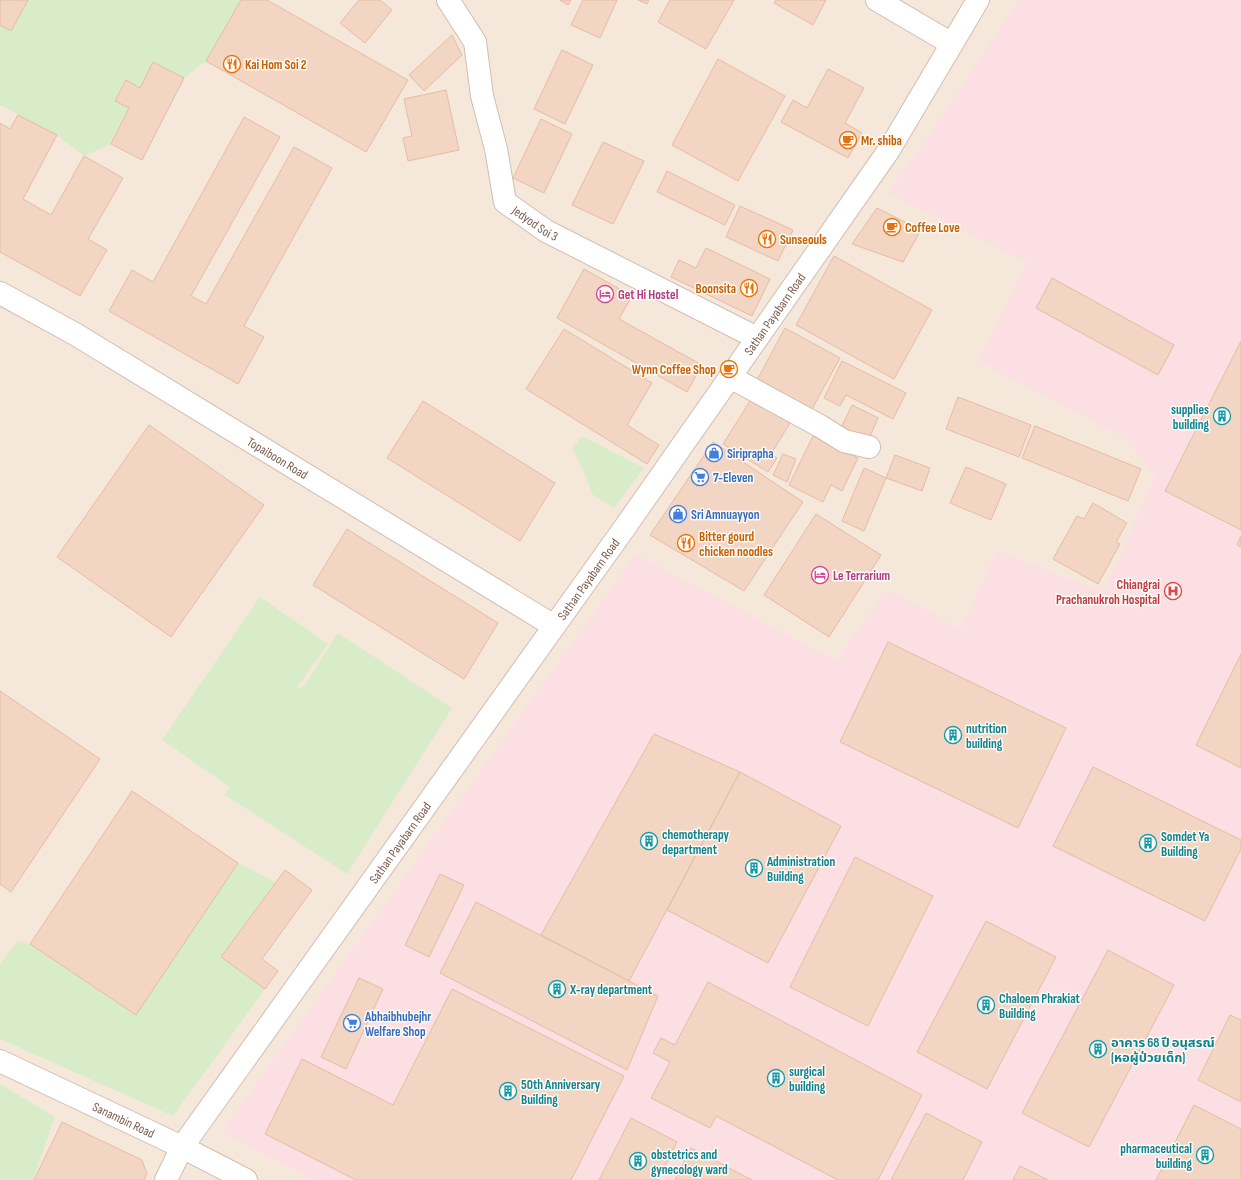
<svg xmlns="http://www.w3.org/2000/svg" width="1241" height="1180" font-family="'Sofia Sans Condensed','Noto Sans Thai',sans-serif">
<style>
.residential{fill:#f5e8da}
.medical{fill:#fbdfe3}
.green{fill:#d8ecc9}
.building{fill:#f3d5c3;stroke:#e6bba3}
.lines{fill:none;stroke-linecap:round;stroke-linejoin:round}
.minor-casing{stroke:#d1beb0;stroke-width:24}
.minor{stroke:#fff;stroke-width:22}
.labels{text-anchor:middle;stroke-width:3;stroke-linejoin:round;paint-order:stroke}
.food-label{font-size:13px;font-weight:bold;fill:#c56008;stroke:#fffaf3;text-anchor:start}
.street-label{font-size:13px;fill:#7a5c4d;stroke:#fffaf3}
.hotel-label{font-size:13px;font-weight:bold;fill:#b23c85;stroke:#fffaf3;text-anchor:start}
.culture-label{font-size:13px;font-weight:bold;fill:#0d838f;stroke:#fffaf3;text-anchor:start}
.shop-label{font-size:13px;font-weight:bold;fill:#366cbe;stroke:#fffaf3;text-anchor:start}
.health-label{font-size:13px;font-weight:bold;fill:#be3a42;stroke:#fffaf3;text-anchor:end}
</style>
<rect width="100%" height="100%" fill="#fdf6ec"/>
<!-- residential -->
<rect class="residential" x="0" y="0" width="1241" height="1180"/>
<!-- medical -->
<polygon class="medical" points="1019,0 1241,0 1241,1180 315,1180 222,1132 636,554 836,661 887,589 961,629 997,551 1104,592 1155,476 1126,439 979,361 1027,262 888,193 925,142"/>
<!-- green -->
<g class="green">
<polygon points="28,0 241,0 206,61 184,78 153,62 140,88 126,80 115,101 129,108 111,144 84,156 57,135 0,105 0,25 11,31"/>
<polygon points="582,436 644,468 614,508 593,495 584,472 572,448"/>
<polygon points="260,597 328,644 296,689 304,686 338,633 452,708 347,874 225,795 230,787 162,740"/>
<polygon points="238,863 275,882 221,957 265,989 173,1116 0,1039 0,964 18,941 30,944 136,1015"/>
<polygon points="0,1084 55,1117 33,1180 0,1180"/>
</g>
<!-- building -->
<g class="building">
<polygon points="0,0 28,0 11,31 0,25"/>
<polygon points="241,0 267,0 408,80 366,152 206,61"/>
<polygon points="359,0 380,0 392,10 365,43 340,23"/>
<polygon points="560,0 571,0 568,5"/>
<polygon points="583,0 617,0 600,38 571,25"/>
<polygon points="638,0 649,0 647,4"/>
<polygon points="670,0 734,0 706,49 658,22"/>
<polygon points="776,0 826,0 813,25 774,3"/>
<polygon points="452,35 462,55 424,91 409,75"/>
<polygon points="562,50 593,65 565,124 534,109"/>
<polygon points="718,59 785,96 738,181 672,145"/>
<polygon points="153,62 184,78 142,160 111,144 129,108 115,101 126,80 140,88"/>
<polygon points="828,69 864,88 845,123 862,133 848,158 781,122 793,100 807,108"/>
<polygon points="446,90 459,150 408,161 403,138 412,136 404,99"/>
<polygon points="18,115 57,135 23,199 51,215 84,156 123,178 88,239 107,250 80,296 0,252 0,123 10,129"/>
<polygon points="244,117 280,137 191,296 206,304 294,147 332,168 244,326 264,337 238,384 109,311 132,270 153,282"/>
<polygon points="541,119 572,134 544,193 513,178"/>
<polygon points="603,142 644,161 613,224 572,205"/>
<polygon points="667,171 735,205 725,225 657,192"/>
<polygon points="740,206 793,230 778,261 726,237"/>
<polygon points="877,208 921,230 903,262 852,244"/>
<polygon points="706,248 770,279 752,316 671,277 679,260 696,268"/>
<polygon points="834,256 932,310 894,379 796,325"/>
<polygon points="584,269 632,296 619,319 702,365 687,392 557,318"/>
<polygon points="1052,278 1174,345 1158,375 1036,308"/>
<polygon points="785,328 840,358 812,409 757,380"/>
<polygon points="564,329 652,383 627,425 659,445 647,464 526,389"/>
<polygon points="1241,341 1241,530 1165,491"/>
<polygon points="842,361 906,393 893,419 846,395 840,406 824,398"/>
<polygon points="958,397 1031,425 1019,457 946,429"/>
<polygon points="752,398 790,423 771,454 777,458 768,472 723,444"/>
<polygon points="423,401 555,483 520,541 387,458"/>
<polygon points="852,405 878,418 868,441 841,428"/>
<polygon points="149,425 264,505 171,637 57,557"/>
<polygon points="1035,426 1141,469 1128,501 1022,458"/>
<polygon points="813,436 858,458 842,491 831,485 823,502 789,485"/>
<polygon points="713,442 803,502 744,591 650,535"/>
<polygon points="783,454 796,459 787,482 773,475"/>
<polygon points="895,455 930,468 922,491 886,478"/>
<polygon points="966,467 1006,484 991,520 950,503"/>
<polygon points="864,468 886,478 864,531 842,521"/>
<polygon points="1093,503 1127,523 1116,542 1120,544 1098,584 1053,559 1077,516 1084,519"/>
<polygon points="816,514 881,555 829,637 764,595"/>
<polygon points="347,529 498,623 464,679 313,585"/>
<polygon points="1241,536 1241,547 1237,545"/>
<polygon points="888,642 1066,728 1018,828 840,742"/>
<polygon points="1241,654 1241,768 1196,745"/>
<polygon points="0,691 100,759 11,892 0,884"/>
<polygon points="654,734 740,772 629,981 541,935"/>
<polygon points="1093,767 1241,840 1241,849 1205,921 1053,846"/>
<polygon points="740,772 841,826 768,963 667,910"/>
<polygon points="132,791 238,863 136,1015 30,944"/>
<polygon points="855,857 933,896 868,1026 790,987"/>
<polygon points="285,870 312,890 262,959 278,971 265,989 221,957"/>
<polygon points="440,874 464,885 429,957 405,945"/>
<polygon points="476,902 658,996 627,1070 440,973"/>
<polygon points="986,921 1056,957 987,1089 917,1052"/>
<polygon points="1108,950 1174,985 1089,1147 1022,1113"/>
<polygon points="359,978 383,989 346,1069 321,1057"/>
<polygon points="708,982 922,1095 878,1180 838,1180 716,1116 710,1128 651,1098 670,1062 653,1053 661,1038 675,1045"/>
<polygon points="452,989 624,1076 571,1180 356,1180 265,1134 302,1059 393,1105"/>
<polygon points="1230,1015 1241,1020 1241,1102 1198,1080"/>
<polygon points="1194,1105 1241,1129 1241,1180 1156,1180"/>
<polygon points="926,1113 982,1142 963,1180 891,1180"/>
<polygon points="631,1118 677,1142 658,1180 599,1180"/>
<polygon points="62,1122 142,1160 147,1174 144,1180 34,1180"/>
<polygon points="691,1148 752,1180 675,1180"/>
<polygon points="1020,1166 1048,1180 1013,1180"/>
</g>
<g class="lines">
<!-- minor casing -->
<g class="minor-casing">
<g id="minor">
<path id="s1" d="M448,0L475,42L482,96L496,149L505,202L546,231L757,338"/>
<polyline points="877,0 952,44"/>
<path id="s2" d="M0,293L75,334L554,626"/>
<polyline points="730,377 820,426 844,441 869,447"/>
<path id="s3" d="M0,1061L182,1147L246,1180"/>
<path id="s4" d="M166,1180L182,1147L623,530L889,150L978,0"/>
</g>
</g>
<!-- minor -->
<use href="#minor" class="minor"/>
</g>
<!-- icons -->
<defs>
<g id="restaurant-ring" transform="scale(0.9)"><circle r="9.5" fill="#fffaf3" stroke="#e8710a" stroke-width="1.5"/><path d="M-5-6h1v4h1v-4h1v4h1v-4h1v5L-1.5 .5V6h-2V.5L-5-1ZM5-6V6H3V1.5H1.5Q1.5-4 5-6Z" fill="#e8710a"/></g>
<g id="cafe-ring" transform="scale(0.9)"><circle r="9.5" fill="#fffaf3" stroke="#e8710a" stroke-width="1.5"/><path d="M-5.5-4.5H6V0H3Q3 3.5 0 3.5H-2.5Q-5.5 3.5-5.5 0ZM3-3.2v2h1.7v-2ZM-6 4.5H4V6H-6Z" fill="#e8710a"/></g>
<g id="hotel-ring" transform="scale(0.9)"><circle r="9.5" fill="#fffaf3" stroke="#d1479c" stroke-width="1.5"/><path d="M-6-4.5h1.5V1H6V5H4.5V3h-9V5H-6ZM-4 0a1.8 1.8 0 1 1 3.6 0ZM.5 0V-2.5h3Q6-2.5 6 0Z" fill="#d1479c"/></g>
<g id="building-ring" transform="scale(0.9)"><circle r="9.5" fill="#fffaf3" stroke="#0f9aa8" stroke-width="1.5"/><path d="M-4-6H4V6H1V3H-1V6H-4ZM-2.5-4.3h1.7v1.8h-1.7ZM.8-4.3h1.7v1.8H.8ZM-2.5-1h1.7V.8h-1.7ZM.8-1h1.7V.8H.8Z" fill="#0f9aa8"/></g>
<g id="shop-ring" transform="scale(0.9)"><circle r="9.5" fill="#fffaf3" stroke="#3f7fe0" stroke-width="1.5"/><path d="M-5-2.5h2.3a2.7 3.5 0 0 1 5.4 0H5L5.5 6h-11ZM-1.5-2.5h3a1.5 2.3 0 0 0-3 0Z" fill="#3f7fe0"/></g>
<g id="supermarket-ring" transform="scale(0.9)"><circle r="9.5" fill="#fffaf3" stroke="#3f7fe0" stroke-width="1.5"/><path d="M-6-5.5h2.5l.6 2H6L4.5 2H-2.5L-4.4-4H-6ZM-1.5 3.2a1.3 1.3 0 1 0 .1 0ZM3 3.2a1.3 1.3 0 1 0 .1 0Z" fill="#3f7fe0"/></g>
<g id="hospital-ring" transform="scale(0.9)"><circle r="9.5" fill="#fffaf3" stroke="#e0444e" stroke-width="1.5"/><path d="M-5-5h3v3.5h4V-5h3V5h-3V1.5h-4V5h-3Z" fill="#e0444e"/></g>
</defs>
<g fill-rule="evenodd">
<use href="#restaurant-ring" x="232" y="64"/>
<use href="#cafe-ring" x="848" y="140"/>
<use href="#cafe-ring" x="892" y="227"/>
<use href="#restaurant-ring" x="767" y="239"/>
<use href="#restaurant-ring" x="749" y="288"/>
<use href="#hotel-ring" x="605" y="294"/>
<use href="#cafe-ring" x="729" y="369"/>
<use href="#building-ring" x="1222" y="416"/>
<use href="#shop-ring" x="714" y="453"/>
<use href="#supermarket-ring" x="700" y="477"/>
<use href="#shop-ring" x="678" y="514"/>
<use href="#restaurant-ring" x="686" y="543"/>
<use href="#hotel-ring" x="820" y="575"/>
<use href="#hospital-ring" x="1173" y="591"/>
<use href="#building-ring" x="953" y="735"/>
<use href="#building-ring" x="649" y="841"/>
<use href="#building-ring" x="1148" y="843"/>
<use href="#building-ring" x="754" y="868"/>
<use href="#building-ring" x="557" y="989"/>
<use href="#building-ring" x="986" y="1005"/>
<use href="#supermarket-ring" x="352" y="1023"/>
<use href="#building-ring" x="1098" y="1049"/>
<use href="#building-ring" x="776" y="1078"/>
<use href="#building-ring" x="508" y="1091"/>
<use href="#building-ring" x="1205" y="1155"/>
<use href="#building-ring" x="638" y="1161"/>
</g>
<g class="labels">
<!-- food labels -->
<g class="food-label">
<text x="245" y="69">Kai Hom Soi 2</text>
<text x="861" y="145">Mr. shiba</text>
<text x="905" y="232">Coffee Love</text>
<text x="780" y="244">Sunseouls</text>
<text x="736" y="293" text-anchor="end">Boonsita</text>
<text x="716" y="374" text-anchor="end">Wynn Coffee Shop</text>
<text x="699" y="541">Bitter gourd<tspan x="699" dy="15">chicken noodles</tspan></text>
</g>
<!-- street labels -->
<g class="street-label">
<text dy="5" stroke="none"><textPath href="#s1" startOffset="250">Jedyod Soi 3</textPath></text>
<text dy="5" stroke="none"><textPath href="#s4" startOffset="1059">Sathan Payabarn Road</textPath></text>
<text dy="5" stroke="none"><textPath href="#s2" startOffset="323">Topaiboon Road</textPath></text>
<text dy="5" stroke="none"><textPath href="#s4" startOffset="735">Sathan Payabarn Road</textPath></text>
<text dy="5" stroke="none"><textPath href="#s4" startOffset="411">Sathan Payabarn Road</textPath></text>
<text dy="5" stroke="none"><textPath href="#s3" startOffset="137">Sanambin Road</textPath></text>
</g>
<!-- hotel labels -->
<g class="hotel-label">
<text x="618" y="299">Get Hi Hostel</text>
<text x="833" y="580">Le Terrarium</text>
</g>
<!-- culture labels -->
<g class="culture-label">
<text x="1209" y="414" text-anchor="end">supplies<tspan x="1209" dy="15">building</tspan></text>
<text x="966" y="733">nutrition<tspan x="966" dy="15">building</tspan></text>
<text x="662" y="839">chemotherapy<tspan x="662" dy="15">department</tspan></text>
<text x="1161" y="841">Somdet Ya<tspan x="1161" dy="15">Building</tspan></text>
<text x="767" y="866">Administration<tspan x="767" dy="15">Building</tspan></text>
<text x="570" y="994">X-ray department</text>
<text x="999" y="1003">Chaloem Phrakiat<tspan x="999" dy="15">Building</tspan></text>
<text x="1111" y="1047">อาคาร 68 ปี อนุสรณ์<tspan x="1111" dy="15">(หอผู้ป่วยเด็ก)</tspan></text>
<text x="789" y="1076">surgical<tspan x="789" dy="15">building</tspan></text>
<text x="521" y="1089">50th Anniversary<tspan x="521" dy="15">Building</tspan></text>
<text x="1192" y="1153" text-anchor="end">pharmaceutical<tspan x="1192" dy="15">building</tspan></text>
<text x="651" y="1159">obstetrics and<tspan x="651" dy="15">gynecology ward</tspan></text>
</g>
<!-- shop labels -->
<g class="shop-label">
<text x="727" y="458">Siriprapha</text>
<text x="713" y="482">7-Eleven</text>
<text x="691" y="519">Sri Amnuayyon</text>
<text x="365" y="1021">Abhaibhubejhr<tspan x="365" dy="15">Welfare Shop</tspan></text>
</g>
<!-- health labels -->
<g class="health-label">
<text x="1160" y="589">Chiangrai<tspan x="1160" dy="15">Prachanukroh Hospital</tspan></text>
</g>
</g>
</svg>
